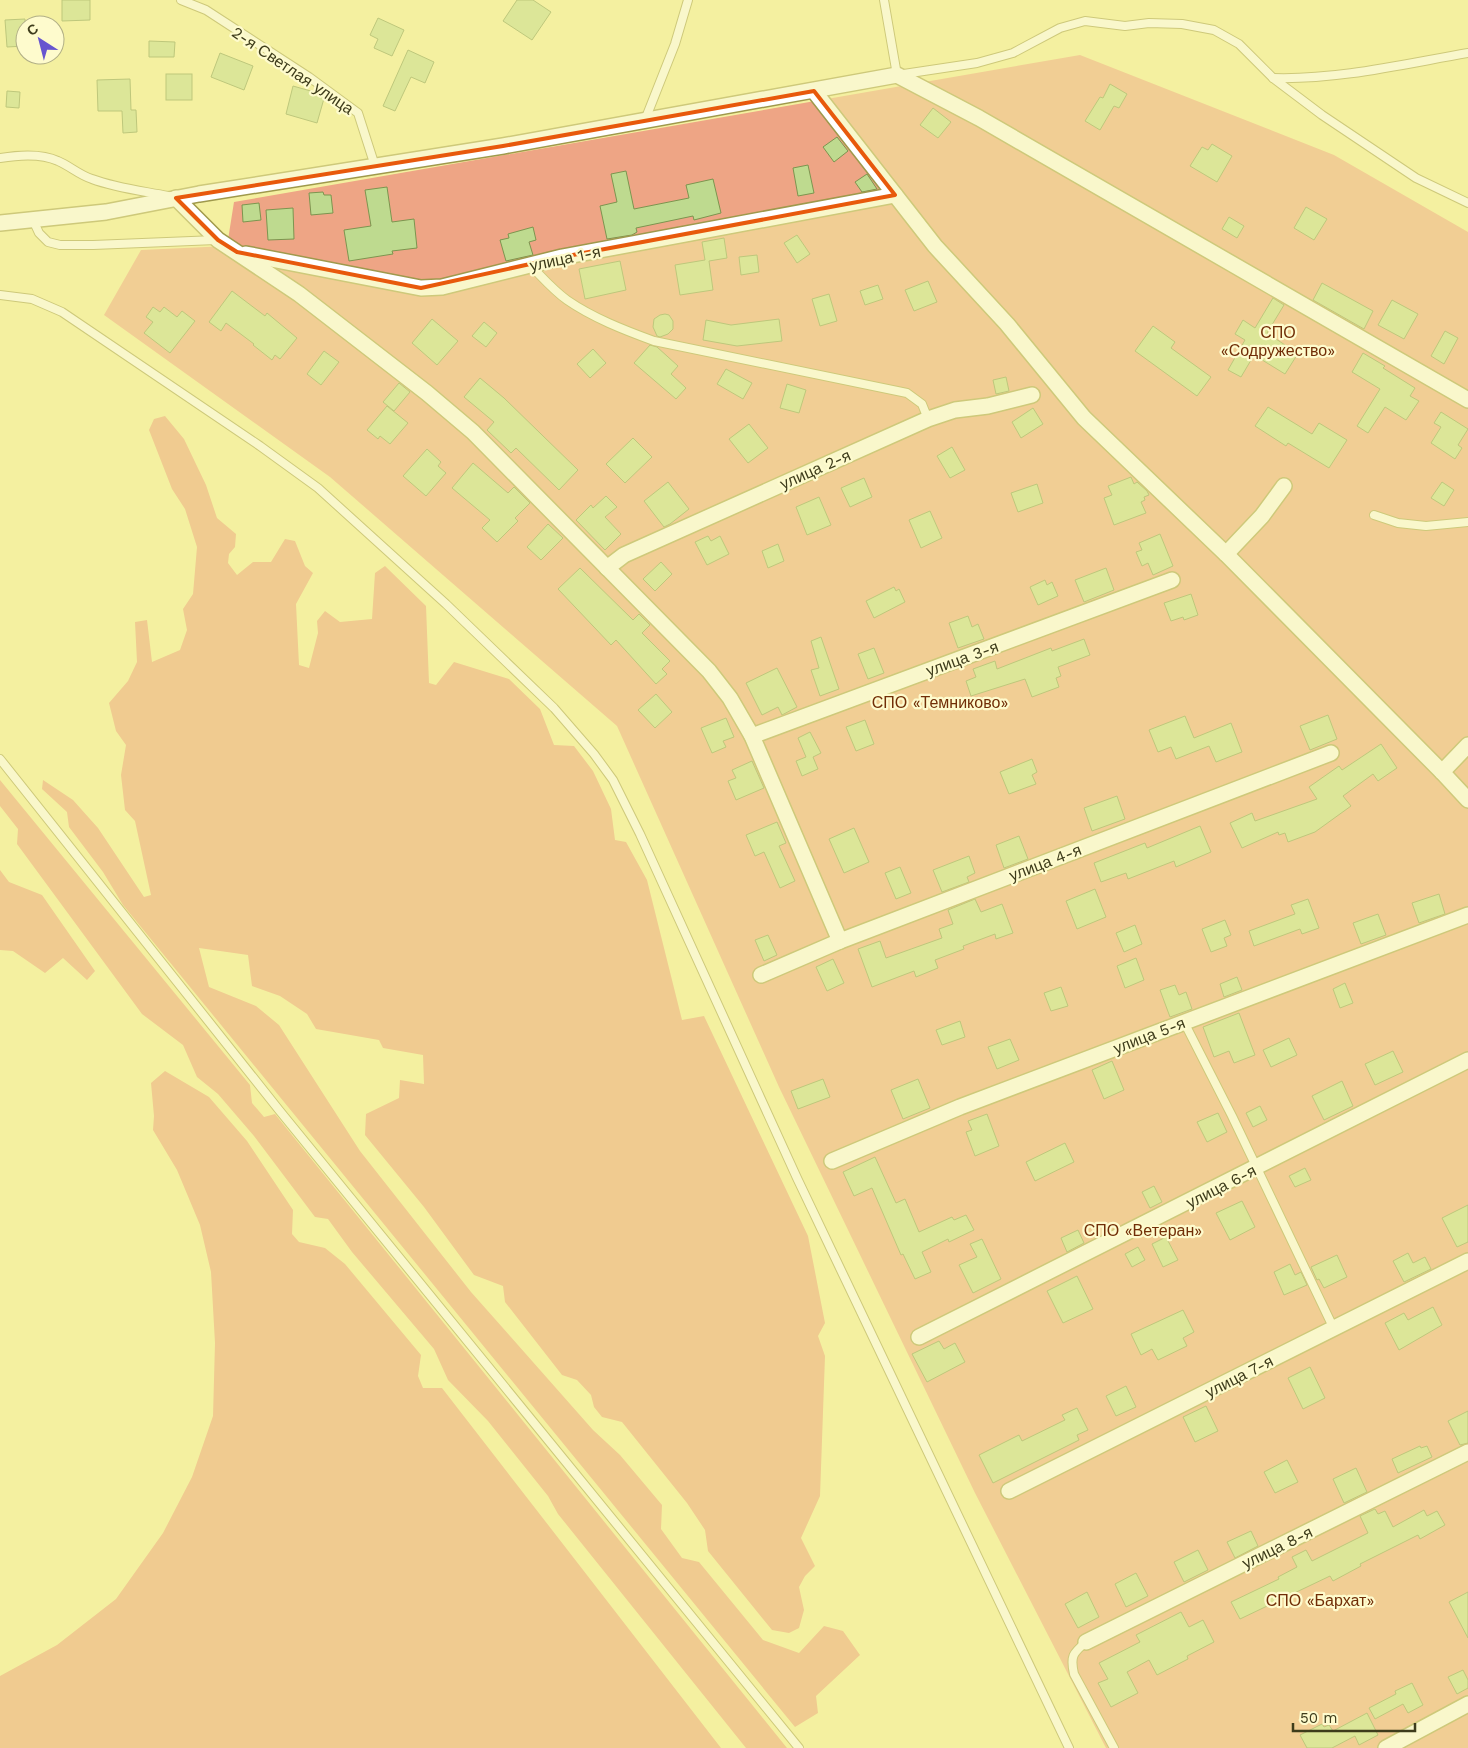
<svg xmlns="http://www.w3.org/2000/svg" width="1468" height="1748" font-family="'Work Sans',sans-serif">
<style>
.green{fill:#eea585}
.forest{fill:#ea9e7c}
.building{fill:#beda8f;stroke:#7c954f}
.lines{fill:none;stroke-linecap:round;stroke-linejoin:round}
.service-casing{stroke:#9f994c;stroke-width:10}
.minor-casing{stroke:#9f994c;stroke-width:18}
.service{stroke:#fff;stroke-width:8}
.minor{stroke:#fff;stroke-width:15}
.marked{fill:none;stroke:#e8590c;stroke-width:4;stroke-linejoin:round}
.labels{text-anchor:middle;stroke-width:4.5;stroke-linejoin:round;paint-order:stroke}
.street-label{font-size:16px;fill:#3e3c1b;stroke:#fefbcd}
.park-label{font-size:16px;fill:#712e07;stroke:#fefbcd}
</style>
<rect width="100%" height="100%" fill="#f4f0a0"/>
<!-- green -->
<polygon class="green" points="1080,55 1334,155 1468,232 1468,1748 1106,1748 975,1493 779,1087 617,726 330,477 104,315 141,250 227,246 234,202"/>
<!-- forest -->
<g class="forest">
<polygon points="165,416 184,439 206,485 217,518 236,534 235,547 229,554 228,563 237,575 253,562 271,562 285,539 295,541 305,566 313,573 296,604 299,665 309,668 318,633 317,621 325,611 340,622 372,619 375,573 385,566 426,606 429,683 436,685 454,662 509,679 540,709 554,745 574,746 593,771 611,809 615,840 626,842 647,880 682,1020 704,1016 808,1236 825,1323 818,1336 825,1356 820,1496 801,1538 815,1566 805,1576 799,1587 804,1610 799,1628 789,1633 772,1630 708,1551 705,1530 687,1503 622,1422 602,1417 594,1407 591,1395 577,1380 562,1375 505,1302 503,1286 474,1275 424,1207 365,1135 366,1114 399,1098 400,1080 424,1084 423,1055 383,1048 379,1040 316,1029 307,1014 280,996 252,986 248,955 199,948 209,987 256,1006 279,1025 360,1151 471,1292 593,1430 620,1455 662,1505 661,1529 682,1558 699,1562 763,1640 799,1653 824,1626 843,1631 860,1655 816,1696 818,1713 795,1727 123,905 103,872 69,827 67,812 42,789 43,780 73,800 98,828 144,897 151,895 135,821 125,810 121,775 126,745 116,731 109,703 128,681 137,662 135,622 147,620 152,662 180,650 187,630 183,609 193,594 197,547 185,509 172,489 149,430 154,419"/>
<polygon points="0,780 250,1085 252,1103 264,1117 275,1114 787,1748 746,1748 558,1514 548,1496 488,1421 448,1380 434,1349 352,1252 328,1219 315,1217 254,1136 218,1094 197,1077 183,1045 142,1014 17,844 18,829 0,806"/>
<polygon points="0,870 9,882 42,895 95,971 87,980 63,958 45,973 13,951 0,950"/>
<polygon points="165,1071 209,1097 247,1141 293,1210 292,1234 299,1242 325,1248 345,1264 421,1355 418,1376 423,1388 442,1388 721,1748 0,1748 0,1676 57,1645 116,1599 163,1533 192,1477 213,1416 215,1343 211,1272 200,1225 177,1170 153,1130 154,1116 151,1083"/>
</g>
<!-- building -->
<g class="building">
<polygon points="62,0 90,0 90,20 62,21"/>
<polygon points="517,0 533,0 551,12 532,40 503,21"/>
<polygon points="378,18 404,30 392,56 374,48 378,39 370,35"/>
<polygon points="25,19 25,46 7,47 5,20"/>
<polygon points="149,41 175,42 174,57 149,57"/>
<polygon points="408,50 434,62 425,83 411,77 395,111 383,106"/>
<polygon points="220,53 253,66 244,90 211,77"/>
<rect x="166" y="74" width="26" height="26"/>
<polygon points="130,79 131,110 136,110 137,132 123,133 122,111 98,111 97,80"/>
<polygon points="1110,84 1127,94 1119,108 1114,106 1100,130 1085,121 1100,97 1103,98"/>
<polygon points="293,86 325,95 317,123 286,114"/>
<polygon points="7,91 20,92 19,108 6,107"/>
<polygon points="933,108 951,122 938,138 920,125"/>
<polygon points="837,137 848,151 834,162 823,147"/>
<polygon points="1212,144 1232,156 1217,182 1190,166 1202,147 1208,150"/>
<polygon points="808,165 814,193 798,196 793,168"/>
<polygon points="626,171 634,209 689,198 686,185 713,179 721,213 694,220 693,216 636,228 637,232 632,235 607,239 600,206 617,202 611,174"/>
<polygon points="867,174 877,189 862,192 855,182"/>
<polygon points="387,187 392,222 414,219 417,248 392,251 393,254 349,261 344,230 371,226 365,190"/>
<polygon points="323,192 324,195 331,195 333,213 311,215 309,193"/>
<polygon points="259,203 261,220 243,222 242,205"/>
<polygon points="1306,207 1327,219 1314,240 1294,228"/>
<polygon points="293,208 294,239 268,240 266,210"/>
<polygon points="1229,217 1244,226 1237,238 1222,229"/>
<polygon points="533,227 536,240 529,242 533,255 506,261 500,240 509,238 508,234"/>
<polygon points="797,235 810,254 797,263 784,243"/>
<polygon points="724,238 727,258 709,261 713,290 680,295 675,265 705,260 702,242"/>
<polygon points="757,255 759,272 741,275 739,257"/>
<polygon points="620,261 626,290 585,299 579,269"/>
<polygon points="928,281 937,302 914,311 905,290"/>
<polygon points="1322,283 1373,311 1364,329 1313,300"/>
<polygon points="878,285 883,299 865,305 860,291"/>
<polygon points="232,291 265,316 267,313 297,338 280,359 275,355 272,360 253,345 254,344 226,323 221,331 209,322"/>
<polygon points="829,294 837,321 820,326 812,299"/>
<polygon points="1273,298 1284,305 1267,333 1294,351 1294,352 1297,355 1285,374 1254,355 1241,377 1228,370 1245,340 1235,334 1243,320 1255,328"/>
<polygon points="1392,300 1418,314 1404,339 1378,325"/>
<polygon points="153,307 160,312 164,307 177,317 182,311 195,321 170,353 144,333 153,322 146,317"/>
<polygon points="665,314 669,315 673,321 673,329 668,334 660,337 657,336 653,327 654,319 660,315"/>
<polygon points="432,319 458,341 437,365 412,343"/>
<polygon points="779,319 782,341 737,346 703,340 706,320 731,325"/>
<polygon points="484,322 497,333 486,347 472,336"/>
<polygon points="1153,326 1175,342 1171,348 1211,377 1197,396 1135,351"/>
<polygon points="1445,331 1458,338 1444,364 1431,356"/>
<polygon points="650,345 657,347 678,366 671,374 686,388 676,399 634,363"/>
<polygon points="593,349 606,363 590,378 577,364"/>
<polygon points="324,351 339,362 321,385 307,374"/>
<polygon points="1363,353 1385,366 1383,368 1415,388 1410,396 1419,401 1406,420 1385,407 1368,433 1357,426 1380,389 1352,372"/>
<polygon points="726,369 752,383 743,399 717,384"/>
<polygon points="1006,377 1009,391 996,394 993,380"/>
<polygon points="480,378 504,398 578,470 559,490 516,448 511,453 487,430 494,422 464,397"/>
<polygon points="399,383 410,392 394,411 383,402"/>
<polygon points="787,384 806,390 799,413 780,408"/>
<polygon points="387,406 408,423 390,444 380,436 378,439 367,430"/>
<polygon points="1268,407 1312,434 1319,423 1347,440 1329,468 1288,443 1286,446 1255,426"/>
<polygon points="1033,408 1043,424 1021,438 1012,422"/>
<polygon points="1441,412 1468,429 1458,445 1462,448 1455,459 1431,443 1441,427 1434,423"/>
<polygon points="749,424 768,448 748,463 729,439"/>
<polygon points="633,438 652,457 625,483 606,464"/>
<polygon points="952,447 965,470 950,478 937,456"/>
<polygon points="427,449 441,462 438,466 446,473 426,496 403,476"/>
<polygon points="473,463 508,493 514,487 530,503 515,518 518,521 497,542 482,528 490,520 452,488"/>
<polygon points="1131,477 1134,484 1137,482 1147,491 1149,495 1144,497 1145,500 1141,502 1146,513 1114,525 1104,498 1112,495 1108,486"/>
<polygon points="864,478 872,497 850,507 841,488"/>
<polygon points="668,482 689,509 670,524 664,527 644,501"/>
<polygon points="1442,482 1454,490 1444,506 1431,498"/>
<polygon points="1037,484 1043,503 1018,512 1011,493"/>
<polygon points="606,496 617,507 605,517 621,534 605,550 576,520 591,505 593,508"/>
<polygon points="819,497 831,525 807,535 796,507"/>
<polygon points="930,511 942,538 921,548 909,520"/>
<polygon points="548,524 563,538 541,560 527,547"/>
<polygon points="1160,534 1173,566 1153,575 1148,563 1142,566 1136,552 1142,550 1139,543"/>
<polygon points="708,536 711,541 720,536 729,554 707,565 695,542"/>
<polygon points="778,544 784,561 768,568 762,551"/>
<polygon points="661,562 672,574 655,591 643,579"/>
<polygon points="580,568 633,620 639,614 650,625 642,633 670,661 662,669 667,674 656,684 616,640 611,645 558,589"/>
<polygon points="1106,568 1114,590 1084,602 1075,580"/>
<polygon points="1045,580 1047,585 1052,582 1058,596 1038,605 1030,587"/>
<polygon points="894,587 896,591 899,589 905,602 874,618 866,601"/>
<polygon points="1191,594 1198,615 1184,620 1183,617 1171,621 1164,603"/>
<polygon points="968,616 972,627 978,624 984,639 958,648 949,623"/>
<polygon points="821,637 839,689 820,696 811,670 819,668 811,641"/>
<polygon points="1084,639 1090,655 1058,667 1061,676 1056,678 1059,687 1032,697 1025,679 971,696 966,681 976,677 973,669 995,661 997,669 1051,648 1052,651"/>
<polygon points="874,648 884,673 868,679 858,654"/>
<polygon points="777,668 797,707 782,715 778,707 762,715 746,683"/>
<polygon points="656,694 672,712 655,728 638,710"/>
<polygon points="1328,715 1337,739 1310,750 1300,726"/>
<polygon points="1185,716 1194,738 1231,723 1242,752 1216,762 1209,746 1176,759 1171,747 1158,752 1149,730"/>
<polygon points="726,718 734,737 723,741 726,747 712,753 701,728"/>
<polygon points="865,720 874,744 856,751 846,727"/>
<polygon points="810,732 821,753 813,757 818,769 802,776 796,761 806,757 798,738"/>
<polygon points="1381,744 1397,768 1378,781 1373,774 1343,796 1351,806 1315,832 1288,842 1285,833 1279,835 1278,832 1242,848 1230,823 1252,813 1255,821 1317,799 1309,787 1339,766 1342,770"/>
<polygon points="1032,759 1037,772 1032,775 1036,784 1009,794 1000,772"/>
<polygon points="752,761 764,788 736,800 728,781 736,778 732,770"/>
<polygon points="1117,796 1125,819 1092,831 1084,808"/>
<polygon points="777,822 786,843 779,846 795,881 780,888 764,852 755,856 746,835"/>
<polygon points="1200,826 1211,852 1176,867 1174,861 1128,879 1126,873 1101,882 1094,863 1145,843 1147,848"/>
<polygon points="854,828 869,862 844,873 829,839"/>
<polygon points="1019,836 1028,859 1004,868 996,845"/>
<polygon points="969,856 975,873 967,877 969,882 942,892 933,870"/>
<polygon points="900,867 911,893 896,899 885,873"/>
<polygon points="1095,889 1106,917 1077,929 1066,901"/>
<polygon points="1439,894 1445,914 1419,923 1412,903"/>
<polygon points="975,899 981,912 1002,904 1013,933 996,939 995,934 963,946 964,949 935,960 938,968 916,977 914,971 872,987 858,949 880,941 886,958 942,938 939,929 953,924 948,910"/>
<polygon points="1308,899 1319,928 1302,934 1300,929 1254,946 1249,931 1295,914 1291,905"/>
<polygon points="1378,914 1386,935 1361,944 1353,923"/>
<polygon points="1225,920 1231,935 1224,938 1227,946 1211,952 1202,929"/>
<polygon points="1135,925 1142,944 1124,952 1116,933"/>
<polygon points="768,935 777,955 764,961 755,940"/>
<polygon points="1136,958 1144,980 1125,988 1117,966"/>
<polygon points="833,959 844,983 827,991 816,967"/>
<polygon points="1237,977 1242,990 1224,997 1220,984"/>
<polygon points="1345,983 1353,1003 1340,1008 1333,989"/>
<polygon points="1175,985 1179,995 1186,992 1192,1009 1170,1017 1160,990"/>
<polygon points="1061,987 1068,1006 1051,1011 1044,993"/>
<polygon points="1239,1013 1255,1055 1234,1063 1229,1051 1214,1057 1203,1027"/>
<polygon points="960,1021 965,1037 942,1045 936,1030"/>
<polygon points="1289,1038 1297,1055 1271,1067 1263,1050"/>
<polygon points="1010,1039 1019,1060 997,1069 988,1047"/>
<polygon points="1393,1051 1403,1072 1375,1085 1365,1064"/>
<polygon points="1112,1061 1124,1090 1104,1099 1092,1070"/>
<polygon points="823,1079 830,1097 798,1109 791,1091"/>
<polygon points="918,1079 930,1108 903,1119 891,1090"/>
<polygon points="1342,1081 1353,1106 1324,1120 1312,1096"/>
<polygon points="1260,1106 1267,1120 1253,1127 1246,1113"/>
<polygon points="1218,1113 1227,1132 1207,1142 1197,1122"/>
<polygon points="987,1114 999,1146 975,1156 966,1132 972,1130 968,1121"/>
<polygon points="1065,1143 1074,1162 1035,1181 1026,1162"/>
<polygon points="875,1157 896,1203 905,1199 919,1232 952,1217 954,1220 966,1215 974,1230 949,1242 948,1239 922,1252 931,1272 915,1279 903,1254 901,1255 872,1188 854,1196 843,1172"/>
<polygon points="1305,1168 1311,1180 1295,1187 1289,1176"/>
<polygon points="1154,1186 1162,1202 1150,1208 1142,1192"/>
<polygon points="1242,1201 1255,1227 1230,1240 1216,1213"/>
<polygon points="1468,1205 1468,1242 1457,1247 1442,1218"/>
<polygon points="1078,1230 1084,1243 1067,1252 1061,1238"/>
<polygon points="1166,1237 1178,1260 1163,1267 1152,1244"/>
<polygon points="982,1239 1001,1279 973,1293 959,1265 977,1257 970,1244"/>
<polygon points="1138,1247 1145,1260 1132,1267 1125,1254"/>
<polygon points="1408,1253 1413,1263 1425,1257 1431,1269 1404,1282 1393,1261"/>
<polygon points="1337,1255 1347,1277 1324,1288 1319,1279 1317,1280 1311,1267"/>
<polygon points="1290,1264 1295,1275 1301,1272 1307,1285 1284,1295 1274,1272"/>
<polygon points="1077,1276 1093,1309 1063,1323 1047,1291"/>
<polygon points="1433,1307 1442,1325 1399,1350 1385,1323 1404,1313 1408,1320"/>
<polygon points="1183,1310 1194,1332 1183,1338 1187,1346 1158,1360 1152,1349 1141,1355 1131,1334"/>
<polygon points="939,1341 944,1349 955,1343 965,1362 927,1382 912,1354"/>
<polygon points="1310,1367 1325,1398 1303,1409 1288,1378"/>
<polygon points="1126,1386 1136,1407 1116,1416 1106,1396"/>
<polygon points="1206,1406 1218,1431 1195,1442 1183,1417"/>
<polygon points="1077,1408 1088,1430 1077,1435 1079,1440 993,1483 979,1455 1019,1435 1022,1441 1065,1420 1062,1415"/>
<polygon points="1468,1411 1468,1443 1460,1445 1448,1421"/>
<polygon points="1420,1446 1421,1448 1427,1446 1432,1457 1398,1473 1392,1459"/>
<polygon points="1287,1460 1298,1482 1275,1493 1264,1472"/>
<polygon points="1356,1468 1367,1492 1344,1503 1333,1479"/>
<polygon points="1375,1509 1378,1514 1385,1511 1393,1527 1424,1510 1427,1516 1437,1511 1445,1525 1420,1539 1418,1535 1360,1564 1361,1566 1333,1581 1330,1576 1240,1619 1231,1602 1279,1579 1278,1577 1297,1567 1292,1557 1306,1550 1312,1561 1368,1533 1360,1516"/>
<polygon points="1251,1531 1258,1546 1235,1558 1227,1542"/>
<polygon points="1198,1550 1208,1570 1184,1582 1174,1562"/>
<polygon points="1136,1573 1148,1596 1126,1607 1115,1584"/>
<polygon points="1087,1592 1099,1617 1078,1628 1065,1604"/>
<polygon points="1468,1592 1468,1638 1449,1602"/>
<polygon points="1181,1612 1189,1627 1203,1620 1214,1642 1187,1656 1188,1659 1157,1675 1149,1660 1127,1672 1138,1693 1111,1707 1098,1683 1108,1679 1099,1663 1140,1642 1136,1635"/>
<polygon points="1463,1670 1468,1680 1468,1688 1457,1694 1448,1677"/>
<polygon points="1412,1683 1423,1705 1408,1713 1403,1704 1375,1719 1369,1708 1396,1694 1395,1691"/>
<polygon points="1367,1713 1378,1735 1359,1745 1355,1736 1332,1748 1307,1748 1300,1735 1322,1724 1324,1727 1329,1725 1333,1731"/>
</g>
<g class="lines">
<!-- service casing -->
<g class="service-casing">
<g id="service">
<polyline points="181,0 206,10 309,77 358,113 375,166"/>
<polyline points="884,0 897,75 977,63 1013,53 1060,28 1085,21 1125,26 1149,23 1182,24 1214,30 1239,44 1273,78 1322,115 1416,178 1468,203"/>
<path d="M1273,78C1338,80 1404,64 1468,53"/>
<polyline points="645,120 675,44 688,0"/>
<path d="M0,158C18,155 41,153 58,161C70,166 79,175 92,179C116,188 143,191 168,196"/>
<polyline points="33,220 39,233 48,242 60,245 93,245 216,240"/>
<path d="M530,265C542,277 553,290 567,300C593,318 624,330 654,341L907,393L922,404L928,419"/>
<polyline points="0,295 32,299 62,312 260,446 318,488 446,604 554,708 594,754 613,780 640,834 797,1178 1069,1748"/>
<polyline points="1374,515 1398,523 1426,526 1468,522"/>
<polyline points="0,759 279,1110 799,1748"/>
<polyline points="1184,1022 1232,1116 1334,1329"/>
<path d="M1086,1642C1073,1653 1070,1656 1074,1674L1114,1748"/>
</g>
</g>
<!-- minor casing -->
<g class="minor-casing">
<g id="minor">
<polyline points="814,91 935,246 1007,324 1084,418 1226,554 1442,772 1468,800"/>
<polyline points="176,198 218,240 299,294 427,393 473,432 709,671 730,698 752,736 840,941"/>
<polyline points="0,223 106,212 199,194 503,146 897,75 979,118 1468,400"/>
<polyline points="246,254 421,288 442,287 562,257 895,195"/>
<polyline points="1226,554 1262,516 1284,486"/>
<polyline points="607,568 624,555 928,419 955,410 988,406 1032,395"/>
<polyline points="752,736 1172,580"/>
<polyline points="1442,772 1468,745"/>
<polyline points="761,975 840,941 1331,753"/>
<polyline points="832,1161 960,1107 1468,915"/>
<polyline points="919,1337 1468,1060"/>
<polyline points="1009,1491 1468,1261"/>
<polyline points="1086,1642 1468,1452"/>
<polyline points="1386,1748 1468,1704"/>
</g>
</g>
<!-- service -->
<use href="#service" class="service"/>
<!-- minor -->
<use href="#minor" class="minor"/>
</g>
<!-- marked area -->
<path d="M0 0H1468V1748H0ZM814,91L895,195L562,257L421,288L237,252L218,240L176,198L503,146Z" fill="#f4f0a0" fill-opacity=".55" fill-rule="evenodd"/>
<path class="marked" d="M814,91L895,195L562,257L421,288L237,252L218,240L176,198L503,146Z"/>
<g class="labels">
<!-- street labels -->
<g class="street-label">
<text transform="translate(293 70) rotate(34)" y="6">2-я Светлая улица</text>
<text transform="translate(565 258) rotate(-12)" y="6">улица 1-я</text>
<text transform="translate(815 469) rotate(-24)" y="6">улица 2-я</text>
<text transform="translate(962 658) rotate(-20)" y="6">улица 3-я</text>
<text transform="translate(1045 862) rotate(-21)" y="6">улица 4-я</text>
<text transform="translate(1149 1035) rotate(-21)" y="6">улица 5-я</text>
<text transform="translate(1221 1186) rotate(-27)" y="6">улица 6-я</text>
<text transform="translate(1239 1376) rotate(-27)" y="6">улица 7-я</text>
<text transform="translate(1277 1547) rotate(-26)" y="6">улица 8-я</text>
</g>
<!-- park labels -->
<g class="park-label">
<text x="1278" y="338">СПО<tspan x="1278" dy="18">«Содружество»</tspan></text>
<text x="940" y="708">СПО «Темниково»</text>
<text x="1143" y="1236">СПО «Ветеран»</text>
<text x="1320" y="1606">СПО «Бархат»</text>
</g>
</g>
<!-- north arrow -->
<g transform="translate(40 40) rotate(324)"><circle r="24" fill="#fefbcd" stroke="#b1af86"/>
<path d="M0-4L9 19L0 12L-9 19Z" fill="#6755cf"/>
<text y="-8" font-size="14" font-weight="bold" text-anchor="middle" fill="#3e3c1b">С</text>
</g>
<!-- scale -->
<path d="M1293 1723v8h122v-8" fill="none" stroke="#3e3c1b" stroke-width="2.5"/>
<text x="1300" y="1723" font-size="15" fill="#3e3c1b" stroke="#fefbcd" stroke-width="4" paint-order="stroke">50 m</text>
</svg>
